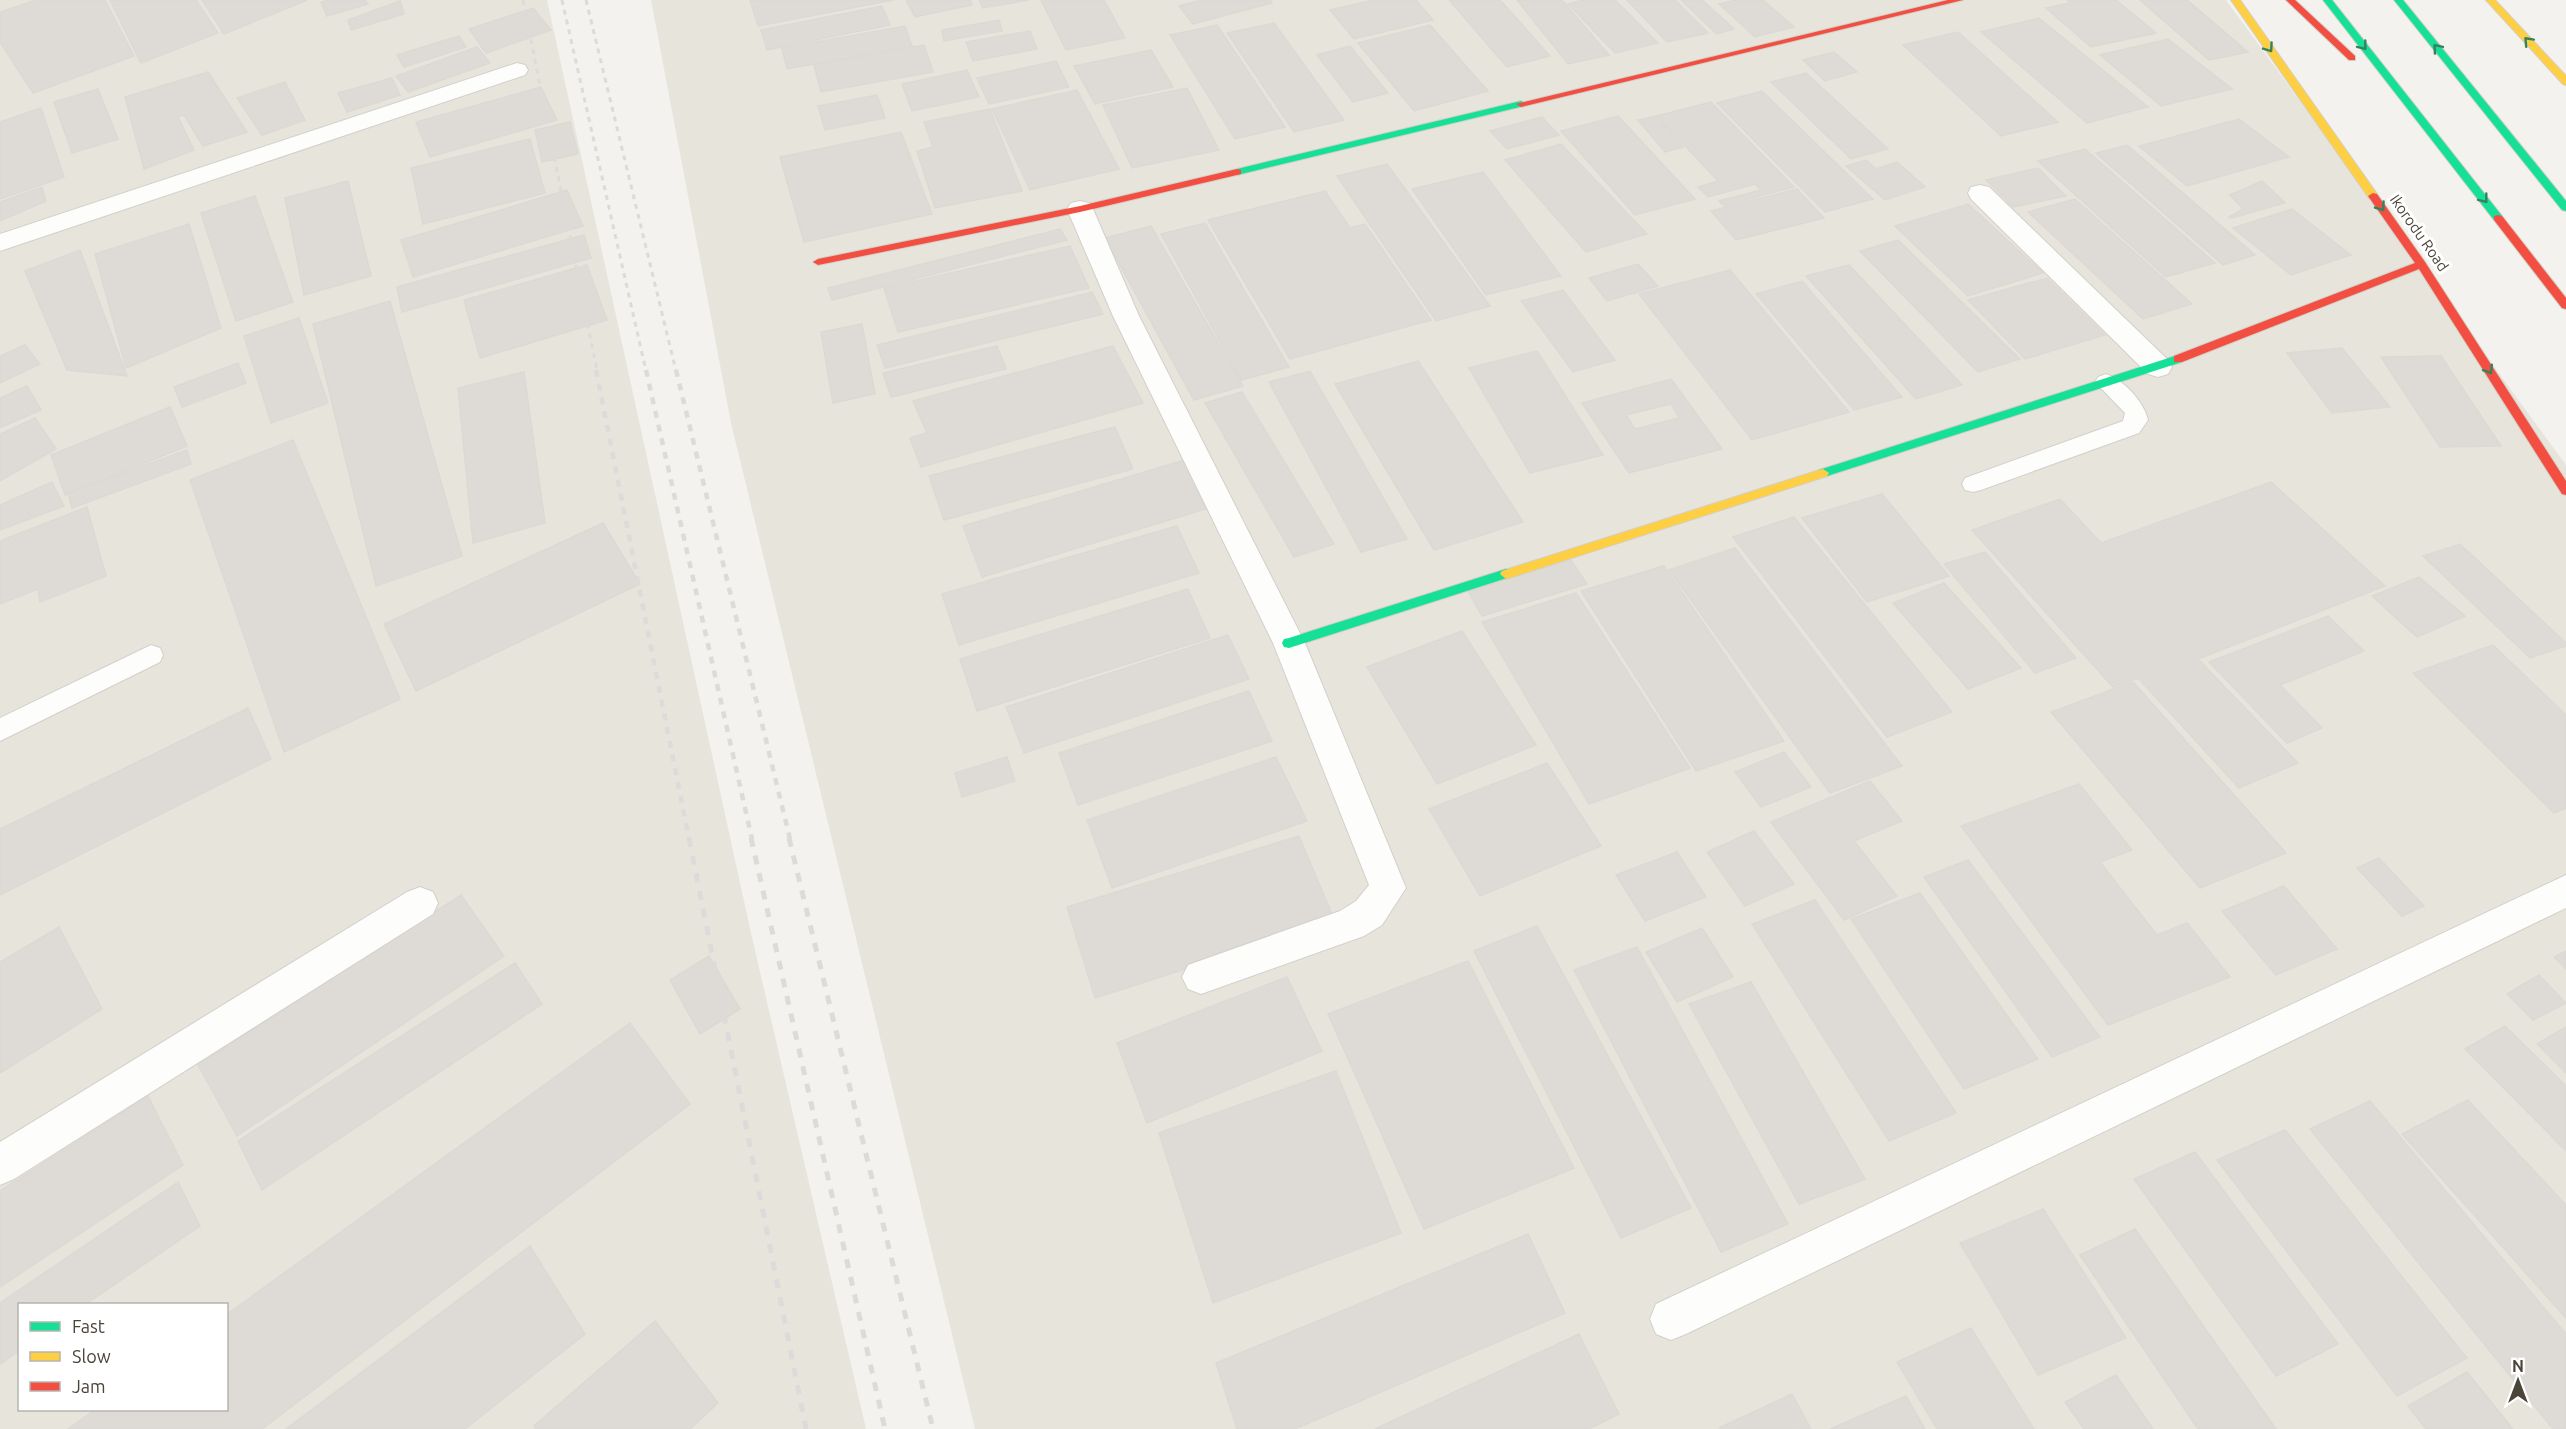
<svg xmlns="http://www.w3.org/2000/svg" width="2566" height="1429" font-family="Ubuntu,sans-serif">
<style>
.residential{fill:#e7e4dc;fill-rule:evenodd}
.building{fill:#dedbd6;stroke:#dcd9d4;stroke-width:1.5;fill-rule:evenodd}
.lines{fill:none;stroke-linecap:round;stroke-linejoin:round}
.lane-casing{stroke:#d2d0cb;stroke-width:2}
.street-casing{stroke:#d2d0cb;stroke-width:2}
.fast-casing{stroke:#d3cfc5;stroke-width:2}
.slow-casing{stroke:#d3cfc5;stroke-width:2}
.jam-casing{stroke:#d3cfc5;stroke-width:2}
.lane{fill:#fdfdfc;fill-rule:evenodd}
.street{fill:#fdfdfc;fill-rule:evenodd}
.fast{fill:#16e098;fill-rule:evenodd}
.slow{fill:#ffcf43;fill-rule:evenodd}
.jam{fill:#f24e42;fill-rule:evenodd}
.rail-far2{stroke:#dbdbda;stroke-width:3;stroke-dasharray:5 5;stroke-linecap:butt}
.rail-far1{stroke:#dbdbda;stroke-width:4.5;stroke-dasharray:7 7;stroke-linecap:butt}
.rail{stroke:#dbdbda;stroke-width:5;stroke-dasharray:9 9;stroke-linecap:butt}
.oneway{stroke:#36825f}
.labels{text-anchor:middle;stroke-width:6;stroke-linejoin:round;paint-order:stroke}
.far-street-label{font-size:15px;fill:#4b4439;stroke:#fff}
</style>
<rect width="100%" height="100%" fill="#f4f2ee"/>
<!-- residential -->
<g class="residential">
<path d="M0,0H547L751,933L866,1429H0ZM20,1304H226V1410H20Z"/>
<polygon points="651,0 2226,0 2566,465 2566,1429 975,1429 731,423"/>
</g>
<!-- building -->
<g class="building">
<polygon points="36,0 105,0 134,56 33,93 0,42 0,12"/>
<polygon points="110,0 196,0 218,33 141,63"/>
<polygon points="202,0 307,0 224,34"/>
<polygon points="329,0 365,0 368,4 327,16 321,2"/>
<polygon points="750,0 894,0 758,26"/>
<polygon points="906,0 970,0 972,5 915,17"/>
<polygon points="979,0 1029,0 983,8"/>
<polygon points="1041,0 1104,0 1125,38 1066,50"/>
<polygon points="1201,0 1270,0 1272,3 1193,24 1179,6"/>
<polygon points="1373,0 1416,0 1433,20 1354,39 1330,10"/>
<polygon points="1449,0 1500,0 1550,56 1507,67"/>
<polygon points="1517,0 1562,0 1609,55 1568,64"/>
<polygon points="1583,0 1615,0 1658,43 1615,53 1568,4"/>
<polygon points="1627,0 1675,0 1708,33 1667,42"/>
<polygon points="1681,0 1702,0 1734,29 1717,34"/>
<polygon points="1736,0 1763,0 1794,27 1755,37 1719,4"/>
<polygon points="2067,0 2116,0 2156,33 2091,47 2046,8 2070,3"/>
<polygon points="2140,0 2187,0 2248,52 2209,60"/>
<polygon points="400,1 404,14 351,30 348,20"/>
<polygon points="882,6 890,25 767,50 761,30"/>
<polygon points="533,8 551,30 486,53 469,29"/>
<polygon points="2039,18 2148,107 2087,123 1981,32"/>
<polygon points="999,20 1002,31 944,41 942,30"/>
<polygon points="1274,23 1344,120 1294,132 1227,33"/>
<polygon points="1217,25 1285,127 1235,139 1170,35"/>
<polygon points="1430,25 1488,91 1414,111 1358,43"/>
<polygon points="905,26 912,46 787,69 782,48"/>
<polygon points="1030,31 1037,49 973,61 966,42"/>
<polygon points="1958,32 2058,122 2001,136 1903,45"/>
<polygon points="459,36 466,47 404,67 397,55"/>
<polygon points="2168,39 2232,89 2161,106 2100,55"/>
<polygon points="924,45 933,72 821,92 814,65"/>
<polygon points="1350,46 1388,93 1353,102 1317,55"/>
<polygon points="477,47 490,63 408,92 396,76"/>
<polygon points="1151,50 1173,87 1095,104 1074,66"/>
<polygon points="1834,52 1857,72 1825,81 1803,60"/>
<polygon points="1056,61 1069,87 989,104 977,78"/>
<polygon points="967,70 979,97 912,111 902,84"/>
<polygon points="208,72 247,132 203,146 184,115 178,117 194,150 144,169 125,97"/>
<polygon points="1806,73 1888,149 1851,159 1771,82"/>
<polygon points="392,78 400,95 347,112 338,93"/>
<polygon points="285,82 305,120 262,135 237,98"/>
<polygon points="541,87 557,120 430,157 416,122"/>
<polygon points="1187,88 1219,150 1132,168 1103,105"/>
<polygon points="98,89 118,139 72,153 54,102"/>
<polygon points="1077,90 1119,169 1030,190 992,109"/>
<polygon points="1762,91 1873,199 1825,212 1717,103"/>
<polygon points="877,95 885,118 825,130 818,106"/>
<polygon points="1711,102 1794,187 1724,206 1719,201 1761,190 1755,184 1708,197 1698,187 1718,181 1657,116"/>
<polygon points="41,108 64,177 0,199 0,122"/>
<polygon points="990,109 1022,191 935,208 917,151 933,147 924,122"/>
<polygon points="1618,116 1695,199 1635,215 1561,131"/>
<polygon points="1656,116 1683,147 1665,152 1638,120"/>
<polygon points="1542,117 1559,135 1507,149 1490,131"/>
<polygon points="2239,119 2289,157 2187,186 2139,146"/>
<polygon points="570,122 578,154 542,162 535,130"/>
<polygon points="901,132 932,214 804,242 780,157"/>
<polygon points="530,139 545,193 423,224 411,168"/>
<polygon points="1561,144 1647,234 1586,252 1505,160"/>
<polygon points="2127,145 2255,255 2223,265 2096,153"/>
<polygon points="2085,149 2124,183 2215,263 2166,277 2038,161"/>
<polygon points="1866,160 1876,169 1897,162 1925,187 1885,200 1846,166"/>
<polygon points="1387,164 1490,306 1436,321 1337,176"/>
<polygon points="2038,168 2066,196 2013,207 1986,180"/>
<polygon points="1483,172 1561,276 1486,295 1412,189"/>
<polygon points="348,181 371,276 304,295 285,198"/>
<polygon points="2262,181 2285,203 2232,218 2229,217 2243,209 2230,195"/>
<polygon points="42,187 46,201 0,221 0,202"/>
<polygon points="1797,189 1824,218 1736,240 1711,211"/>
<polygon points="567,190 583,226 413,277 401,240"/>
<polygon points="1325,191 1350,228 1365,224 1431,320 1290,359 1208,220"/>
<polygon points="255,196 293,302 236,321 201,213"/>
<polygon points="2075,199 2192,304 2143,319 2028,212"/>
<polygon points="1968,204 2043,273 1968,296 1895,226"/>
<polygon points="2292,209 2351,255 2291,275 2233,228"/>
<polygon points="1205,223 1289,367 1241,380 1161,234"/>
<polygon points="189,224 221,328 126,368 95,254"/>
<polygon points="1151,226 1243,386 1194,400 1105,238"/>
<polygon points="1060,229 1067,240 832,300 828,288"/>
<polygon points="584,235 591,258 402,312 397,287"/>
<polygon points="1898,240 2020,359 1978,372 1860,251"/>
<polygon points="1070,246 1089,288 898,332 884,288"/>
<polygon points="80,250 127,376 67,370 25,271"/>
<polygon points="1638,264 1658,286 1607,301 1589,278"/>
<polygon points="587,265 607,320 480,358 464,300"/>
<polygon points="1849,265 1962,385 1916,399 1806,276"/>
<polygon points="1730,270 1849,412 1752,440 1639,294"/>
<polygon points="2047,278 2105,335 2025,359 1968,300"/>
<polygon points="1802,281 1902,397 1854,410 1756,294"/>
<polygon points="1563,290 1615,360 1573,372 1521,301"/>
<polygon points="1092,292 1103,314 885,368 877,345"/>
<polygon points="390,301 462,556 376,586 313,324"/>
<polygon points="299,318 328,403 271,423 244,336"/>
<polygon points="862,324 875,394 833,403 821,332"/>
<polygon points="25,345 40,364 0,383 0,356"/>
<polygon points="997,346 1006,369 891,397 883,373"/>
<polygon points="1113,346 1143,403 921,467 910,438 927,433 913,401"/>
<polygon points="2342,348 2390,407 2332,413 2287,353"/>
<polygon points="1537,351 1603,455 1530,473 1469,368"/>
<polygon points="2441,356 2501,446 2440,447 2381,357"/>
<polygon points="1418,361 1523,522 1434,550 1335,384"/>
<polygon points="238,363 246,383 182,407 174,387"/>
<polygon points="1310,371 1407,539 1361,552 1269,382"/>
<polygon points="524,372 545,523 473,543 458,388"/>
<path d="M1671,379L1722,449L1629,473L1582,403ZM1671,404L1679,418L1635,429L1626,415Z"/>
<polygon points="27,386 41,410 0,428 0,398"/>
<polygon points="1242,392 1334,544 1294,557 1205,403"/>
<polygon points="170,407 187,446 65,495 51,455"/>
<polygon points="35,418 56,449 0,481 0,434"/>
<polygon points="1115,427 1133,469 944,520 929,476"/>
<polygon points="293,440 400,699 284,752 190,480"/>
<polygon points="187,450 191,464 72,508 68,493"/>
<polygon points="1188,459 1212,507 982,577 963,526"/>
<polygon points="52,482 64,506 0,530 0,505"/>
<polygon points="2271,482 2385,586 2198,659 2298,763 2239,788 2138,678 2113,687 1972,530 2060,499 2101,543"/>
<polygon points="1882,494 1949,576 1867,602 1802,518"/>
<polygon points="87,507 106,576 40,602 38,589 0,604 0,541"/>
<polygon points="1794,517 1952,712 1887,737 1733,537"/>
<polygon points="603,523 640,584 416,691 384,624"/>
<polygon points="1177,526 1199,573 959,645 942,594"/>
<polygon points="2460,544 2566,643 2566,646 2530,658 2423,556"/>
<polygon points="1735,548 1902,766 1830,793 1669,570"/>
<polygon points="1985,552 2076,658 2035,673 1944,564"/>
<polygon points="1571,560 1587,584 1482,616 1468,591"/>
<polygon points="1664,566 1784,741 1696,771 1581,591"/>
<polygon points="2419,577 2465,616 2417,637 2372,596"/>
<polygon points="1944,583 2021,668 1968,689 1893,603"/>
<polygon points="1188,589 1210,638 977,711 960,659"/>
<polygon points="1576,593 1690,768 1589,804 1482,622"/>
<polygon points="2328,616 2364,651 2280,685 2322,728 2287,743 2209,662"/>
<polygon points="1462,631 1536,745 1437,784 1367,667"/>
<polygon points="1228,635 1249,679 1024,753 1006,707"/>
<polygon points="2493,645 2566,715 2566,808 2554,813 2413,673"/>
<polygon points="2133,682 2286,853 2200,888 2051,712"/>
<polygon points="1249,691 1272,741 1078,805 1059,753"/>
<polygon points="248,708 271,759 0,895 0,829"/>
<polygon points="1784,752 1811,787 1761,807 1735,772"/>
<polygon points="1007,757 1015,781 962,797 955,773"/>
<polygon points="1276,757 1307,821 1112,888 1087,820"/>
<polygon points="1547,763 1601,846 1480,896 1429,809"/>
<polygon points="1870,781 1902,821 1854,841 1897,896 1844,920 1771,822"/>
<polygon points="2079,784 2132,850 2100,862 2157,935 2187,923 2230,977 2108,1025 1961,826"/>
<polygon points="1754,831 1794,884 1745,906 1707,852"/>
<polygon points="1299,836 1335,921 1095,998 1067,907"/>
<polygon points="1677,852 1706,897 1645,921 1616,875"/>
<polygon points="2379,858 2424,906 2402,916 2357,868"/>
<polygon points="1968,860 2100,1037 2052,1057 1924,877"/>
<polygon points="2284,886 2337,949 2276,975 2222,911"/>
<polygon points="1920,893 2038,1059 1964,1089 1851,919"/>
<polygon points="461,895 504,956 237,1136 198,1065"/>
<polygon points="1815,900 1956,1113 1889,1141 1752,924"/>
<polygon points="1537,926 1691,1208 1621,1238 1474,951"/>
<polygon points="59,927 102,1009 0,1073 0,962"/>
<polygon points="1702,928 1733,977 1677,1002 1646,952"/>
<polygon points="1637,947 1788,1224 1721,1252 1574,970"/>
<polygon points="2566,951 2566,969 2554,957"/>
<polygon points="709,956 740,1009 700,1034 670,980"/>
<polygon points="1468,961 1574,1168 1424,1229 1328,1014"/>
<polygon points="515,963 542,1004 262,1190 238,1141"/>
<polygon points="2539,975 2566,1003 2533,1020 2507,994"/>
<polygon points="1287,977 1322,1051 1147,1123 1117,1043"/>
<polygon points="1751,982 1865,1179 1799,1204 1689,1004"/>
<polygon points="630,1023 690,1104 262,1429 68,1429 95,1410 226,1410 226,1315"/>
<polygon points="2505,1026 2566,1086 2566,1151 2465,1049"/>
<polygon points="2566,1027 2566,1073 2537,1044"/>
<polygon points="1336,1071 1401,1233 1213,1303 1159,1133"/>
<polygon points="148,1096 183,1165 0,1287 0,1191"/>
<polygon points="2468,1100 2566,1205 2566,1318 2402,1134"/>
<polygon points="2370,1101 2566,1334 2566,1429 2553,1429 2310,1129"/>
<polygon points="2285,1130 2467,1358 2397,1396 2217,1160"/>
<polygon points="2195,1152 2338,1344 2276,1376 2134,1179"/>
<polygon points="178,1182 200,1226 86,1304 20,1304 20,1350 0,1364 0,1303"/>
<polygon points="2043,1209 2126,1338 2038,1375 1960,1243"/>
<polygon points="2135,1229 2276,1429 2198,1429 2080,1255"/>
<polygon points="1528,1234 1565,1313 1295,1429 1237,1429 1216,1363"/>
<polygon points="530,1246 585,1334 465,1429 286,1429"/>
<polygon points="655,1321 718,1403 690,1429 536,1429 534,1426"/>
<polygon points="1971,1328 2034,1429 1937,1429 1897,1362"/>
<polygon points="1579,1334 1619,1414 1589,1429 1375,1429"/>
<polygon points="2467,1372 2513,1429 2426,1429 2408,1406"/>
<polygon points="2116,1375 2153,1429 2084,1429 2065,1402"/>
<polygon points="1792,1394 1811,1429 1719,1428"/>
<polygon points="1906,1396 1925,1429 1830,1429"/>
</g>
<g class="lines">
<!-- lane casing -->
<g class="lane-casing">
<g id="lane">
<path d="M2106,374C2124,380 2144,402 2148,420L2139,433L1981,490L1973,492L1965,490L1962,484L1965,478L2123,421L2125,413L2095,382L2098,377Z"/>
<polygon points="151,645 160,648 163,655 160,662 0,741 0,718"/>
</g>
</g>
<!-- street casing -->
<g class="street-casing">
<g id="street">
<polygon points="517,63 525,65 528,70 525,75 0,251 0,234"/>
<polygon points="1980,185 1989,187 2168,360 2172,367 2168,374 2158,377 2148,374 1971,199 1968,193 1971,187"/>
<polygon points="1080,201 1089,203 1093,209 1139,316 1305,643 1406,888 1382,925 1364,936 1201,994 1188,989 1182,977 1188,965 1340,911 1356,901 1369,885 1273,643 1113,316 1067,209 1071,203"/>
<polygon points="2566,875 2566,908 1686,1334 1671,1340 1656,1334 1650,1319 1656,1304"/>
<polygon points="420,887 433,892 438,903 433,914 14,1179 0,1185 0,1142 407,892"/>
</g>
</g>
<!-- fast casing -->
<g class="fast-casing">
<g id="fast">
<polygon points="2323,0 2332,0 2502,216 2502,220 2494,220"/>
<polygon points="2394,0 2403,0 2566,201 2566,211 2562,210"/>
<polygon points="1521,101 1526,104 1524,106 1237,175 1232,172 1237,169"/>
<polygon points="2178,355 2184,359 2182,362 1827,476 1819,476 1817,473 1819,470"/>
<polygon points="1506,569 1510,571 1512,574 1510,577 1289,648 1284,647 1282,643 1284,639 1289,638"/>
</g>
</g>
<!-- slow casing -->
<g class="slow-casing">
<g id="slow">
<polygon points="2231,0 2240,0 2377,194 2377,198 2369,198"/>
<polygon points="2486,0 2495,0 2566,76 2566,85 2563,84"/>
<polygon points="1823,469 1829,473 1827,476 1506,579 1500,574 1502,571"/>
</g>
</g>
<!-- jam casing -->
<g class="jam-casing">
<g id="jam">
<polygon points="1948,0 1963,0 1521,107 1516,104"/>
<polygon points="2286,0 2295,0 2355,56 2355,60 2349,60"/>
<polygon points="1237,169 1241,170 1241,174 1080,212 818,265 813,262 818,259 1080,206"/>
<polygon points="2373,193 2377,194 2425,262 2566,481 2566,495 2562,494 2419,269 2182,362 2174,362 2174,356 2415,263 2368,196"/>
<polygon points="2498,215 2502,216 2566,298 2566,309 2562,308 2494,220 2494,216"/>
</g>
</g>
<!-- lane -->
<use href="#lane" class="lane"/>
<!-- street -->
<use href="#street" class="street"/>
<!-- fast -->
<use href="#fast" class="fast"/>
<!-- slow -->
<use href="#slow" class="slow"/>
<!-- jam -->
<use href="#jam" class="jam"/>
<!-- rail-far2 -->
<g class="rail-far2">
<polyline points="523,0 597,371"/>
<polyline points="562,0 646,371"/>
<polyline points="586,0 676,371"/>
</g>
<!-- rail-far1 -->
<g class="rail-far1">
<polyline points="596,370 689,839"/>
<polyline points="646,370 752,839"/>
<polyline points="676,370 790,839"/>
</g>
<!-- rail -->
<g class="rail">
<polyline points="689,838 806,1429"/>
<polyline points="751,838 885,1429"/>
<polyline points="789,838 933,1429"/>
</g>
</g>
<!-- one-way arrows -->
<defs><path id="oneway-chevron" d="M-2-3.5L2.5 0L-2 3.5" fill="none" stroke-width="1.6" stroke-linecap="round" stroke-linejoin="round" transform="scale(1.5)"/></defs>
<g class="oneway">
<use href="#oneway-chevron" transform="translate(2528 41) rotate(-133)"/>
<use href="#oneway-chevron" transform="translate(2363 46) rotate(52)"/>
<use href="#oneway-chevron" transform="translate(2269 48) rotate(55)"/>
<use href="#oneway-chevron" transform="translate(2437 48) rotate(-130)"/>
<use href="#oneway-chevron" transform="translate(2484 199) rotate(52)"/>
<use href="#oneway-chevron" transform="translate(2381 207) rotate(55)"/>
<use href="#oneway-chevron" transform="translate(2489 370) rotate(58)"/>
</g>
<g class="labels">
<!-- far-street labels -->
<g class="far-street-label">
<text transform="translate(2419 233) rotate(55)" y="5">Ikorodu Road</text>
</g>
</g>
<!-- legend -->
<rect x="18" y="1303" width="210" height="108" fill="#ffffff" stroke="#b7b4b0" stroke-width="1.5"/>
<rect x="30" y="1322" width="30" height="9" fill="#16e098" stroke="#b7b4b0" stroke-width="1.5"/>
<text x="72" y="1333" font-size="18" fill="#4b4439">Fast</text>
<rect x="30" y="1352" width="30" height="9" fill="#ffcf43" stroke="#b7b4b0" stroke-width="1.5"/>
<text x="72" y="1363" font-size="18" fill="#4b4439">Slow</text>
<rect x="30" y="1382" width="30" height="9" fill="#f24e42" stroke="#b7b4b0" stroke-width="1.5"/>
<text x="72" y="1393" font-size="18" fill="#4b4439">Jam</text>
<!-- north arrow -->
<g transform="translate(2518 1381)" stroke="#ffffff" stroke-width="4.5" paint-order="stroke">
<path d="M0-4.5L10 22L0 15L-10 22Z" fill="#4b4439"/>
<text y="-9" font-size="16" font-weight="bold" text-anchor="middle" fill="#4b4439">N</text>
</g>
</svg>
